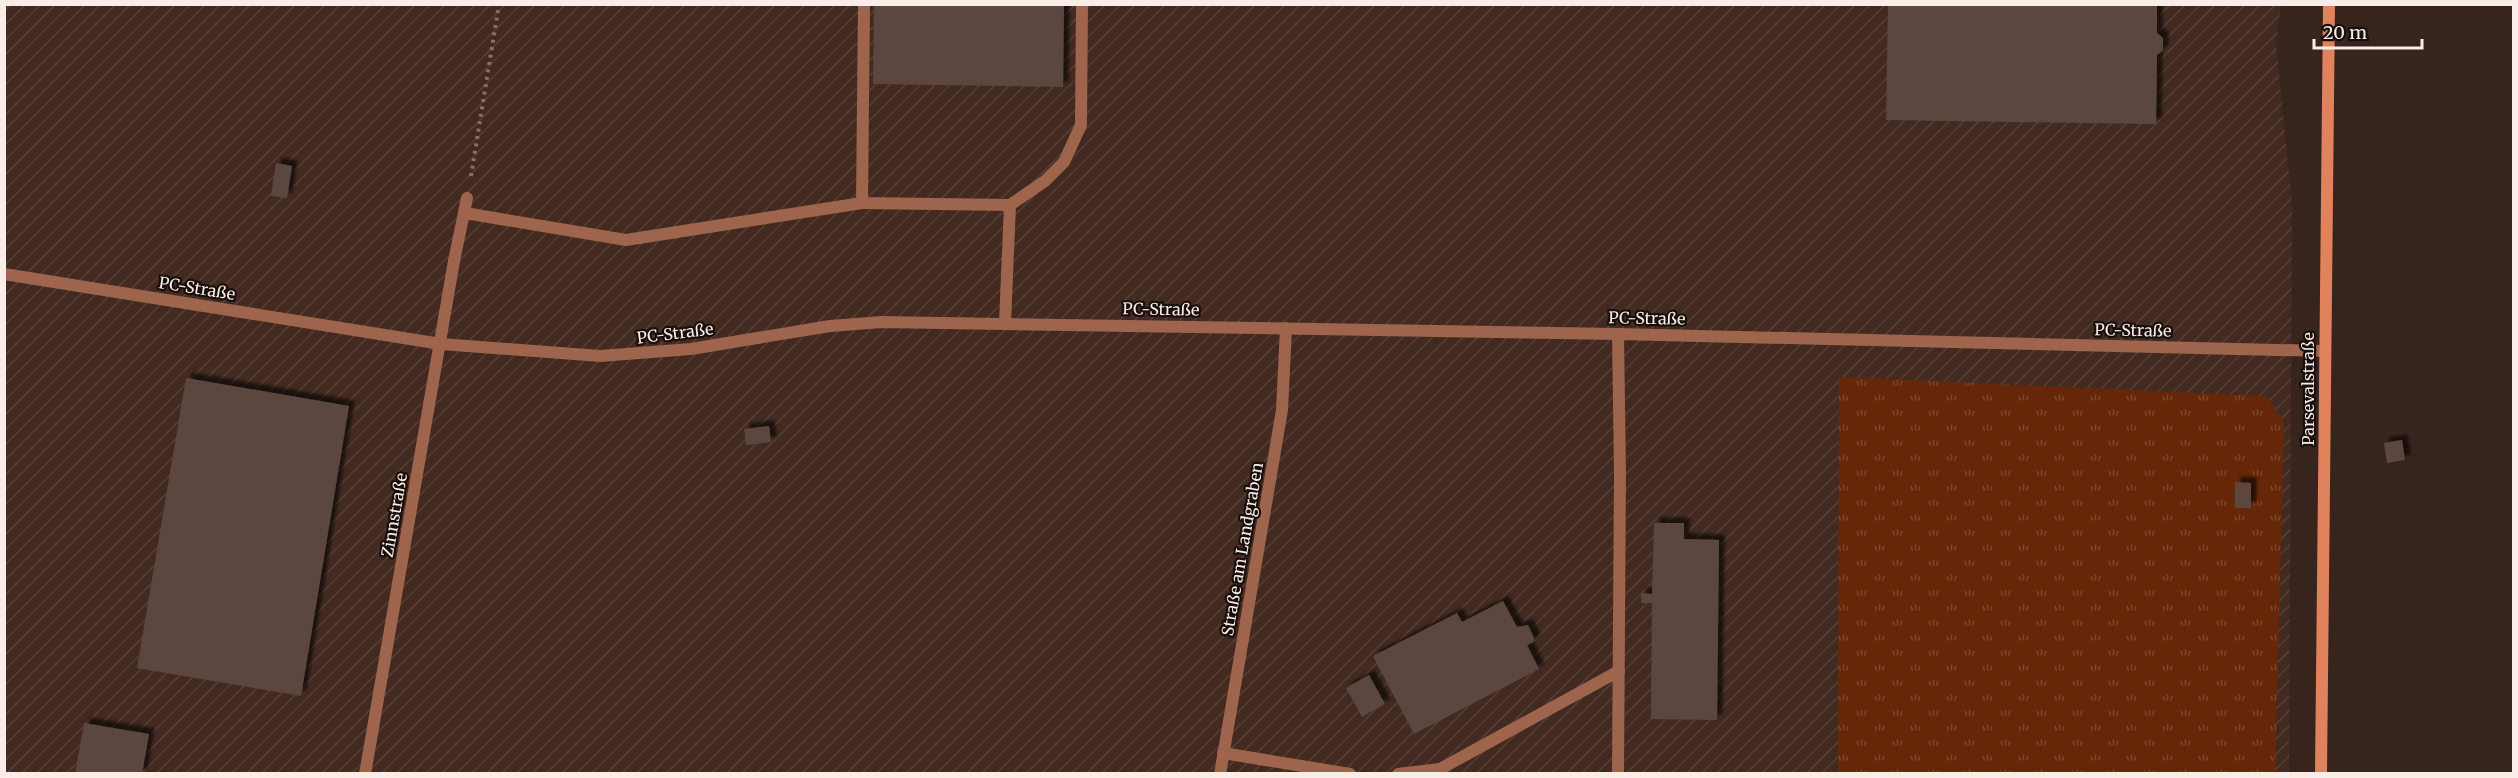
<svg xmlns="http://www.w3.org/2000/svg" width="2518" height="778" font-family="Merriweather,serif">
<style>
.industrial{fill:url(#industrial-furrows)}
.grass{fill:url(#grass-tufts)}
.building{fill:#5c473f;filter:url(#shadow)}
.lines{fill:none;stroke-linecap:round;stroke-linejoin:round}
.path{stroke:#81716a;stroke-width:4;stroke-dasharray:3 4.5;stroke-linecap:butt}
.lane{stroke:#9e644c;stroke-width:12}
.street{stroke:#9e644c;stroke-width:12}
.secondary{stroke:#e0835d;stroke-width:12}
.labels{text-anchor:middle;stroke-width:4.5;stroke-linejoin:round;paint-order:stroke}
.street-label{font-size:16px;fill:#faede8;stroke:#180f0c}
</style>
<defs>
<pattern id="industrial-furrows" width="10" height="10" patternUnits="userSpaceOnUse" patternTransform="scale(1.5)"><rect width="10" height="10" fill="#422a20"/><path d="M-1 1l2-2M0 10L10 0M9 11l2-2" fill="none" stroke="#553f36"/></pattern>
<pattern id="grass-tufts" width="24" height="20" patternUnits="userSpaceOnUse" patternTransform="scale(1.5)"><rect width="24" height="20" fill="#652708"/><path d="M3 7l-1-3M5 7V3M7 7l1-3M15 17l-1-3M17 17v-4M19 17l1-3" fill="none" stroke="#7c472c"/></pattern>
<filter id="shadow"><feDropShadow dx="5.5" dy="-5.5" stdDeviation="1.5" flood-color="#0009"/></filter>
</defs>
<rect width="100%" height="100%" fill="#36241d"/>
<!-- industrial -->
<polygon class="industrial" points="5,5 2281,5 2276,42 2292,204 2289,773 5,774"/>
<!-- grass -->
<polygon class="grass" points="1839,377 2266,396 2284,422 2275,773 1838,774"/>
<!-- building -->
<g class="building">
<polygon points="874,4 1064,4 1063,87 873,84"/>
<polygon points="1888,4 2157,4 2157,33 2163,38 2163,50 2157,55 2156,124 1886,120"/>
<polygon points="276,163 292,166 287,198 271,196"/>
<polygon points="186,378 349,406 301,696 137,668"/>
<polygon points="769,426 771,442 746,445 744,429"/>
<polygon points="2402,440 2405,460 2387,463 2384,443"/>
<polygon points="2235,482 2251,483 2251,508 2235,508"/>
<polygon points="1654,523 1684,523 1684,539 1719,540 1717,720 1651,719 1652,603 1641,603 1641,593 1652,594"/>
<polygon points="1503,601 1517,627 1528,625 1534,638 1533,642 1527,645 1539,669 1414,734 1373,656 1457,613 1462,622"/>
<polygon points="1369,675 1385,704 1362,717 1346,688"/>
<polygon points="84,723 149,734 142,774 75,774"/>
</g>
<g class="lines">
<!-- path -->
<polyline class="path" points="471,176 499,4"/>
<!-- lane -->
<g class="lane">
<polyline points="864,4 862,203 1010,205 1045,181 1064,162 1081,125 1082,4"/>
<polyline points="465,213 626,240 862,203"/>
<polyline points="454,261 467,198"/>
<polyline points="1005,323 1010,205"/>
<polyline points="1223,753 1350,774"/>
<polyline points="1398,774 1440,769 1619,671"/>
<polyline points="1618,774 1620,473 1618,334"/>
</g>
<!-- street -->
<g class="street">
<polyline points="4,274 441,344 600,356 691,349 830,326 882,322 1618,334 2324,351"/>
<polyline points="365,774 454,261"/>
<polyline points="1220,774 1282,410 1286,328"/>
</g>
<!-- secondary -->
<polyline class="secondary" points="2321,774 2329,4"/>
</g>
<g class="labels">
<!-- street labels -->
<g class="street-label">
<text transform="translate(197 288) rotate(9)" y="6">PC-Straße</text>
<text transform="translate(1161 309) rotate(1)" y="6">PC-Straße</text>
<text transform="translate(1647 318) rotate(1)" y="6">PC-Straße</text>
<text transform="translate(2133 330) rotate(1)" y="6">PC-Straße</text>
<text transform="translate(675 333) rotate(-7)" y="6">PC-Straße</text>
<text transform="translate(2308 389) rotate(-90)" y="6">Parsevalstraße</text>
<text transform="translate(394 515) rotate(-80)" y="6">Zinnstraße</text>
<text transform="translate(1242 549) rotate(-80)" y="6">Straße am Landgraben</text>
</g>
</g>
<!-- border -->
<rect width="2518" height="778" fill="none" stroke="#faede8" stroke-width="12"/>
<!-- scale -->
<path d="M2314 39v9h108v-9" fill="none" stroke="#faede8" stroke-width="3"/>
<text x="2323" y="39" font-size="18" fill="#faede8" stroke="#180f0c" stroke-width="4.5" paint-order="stroke">20 m</text>
</svg>
